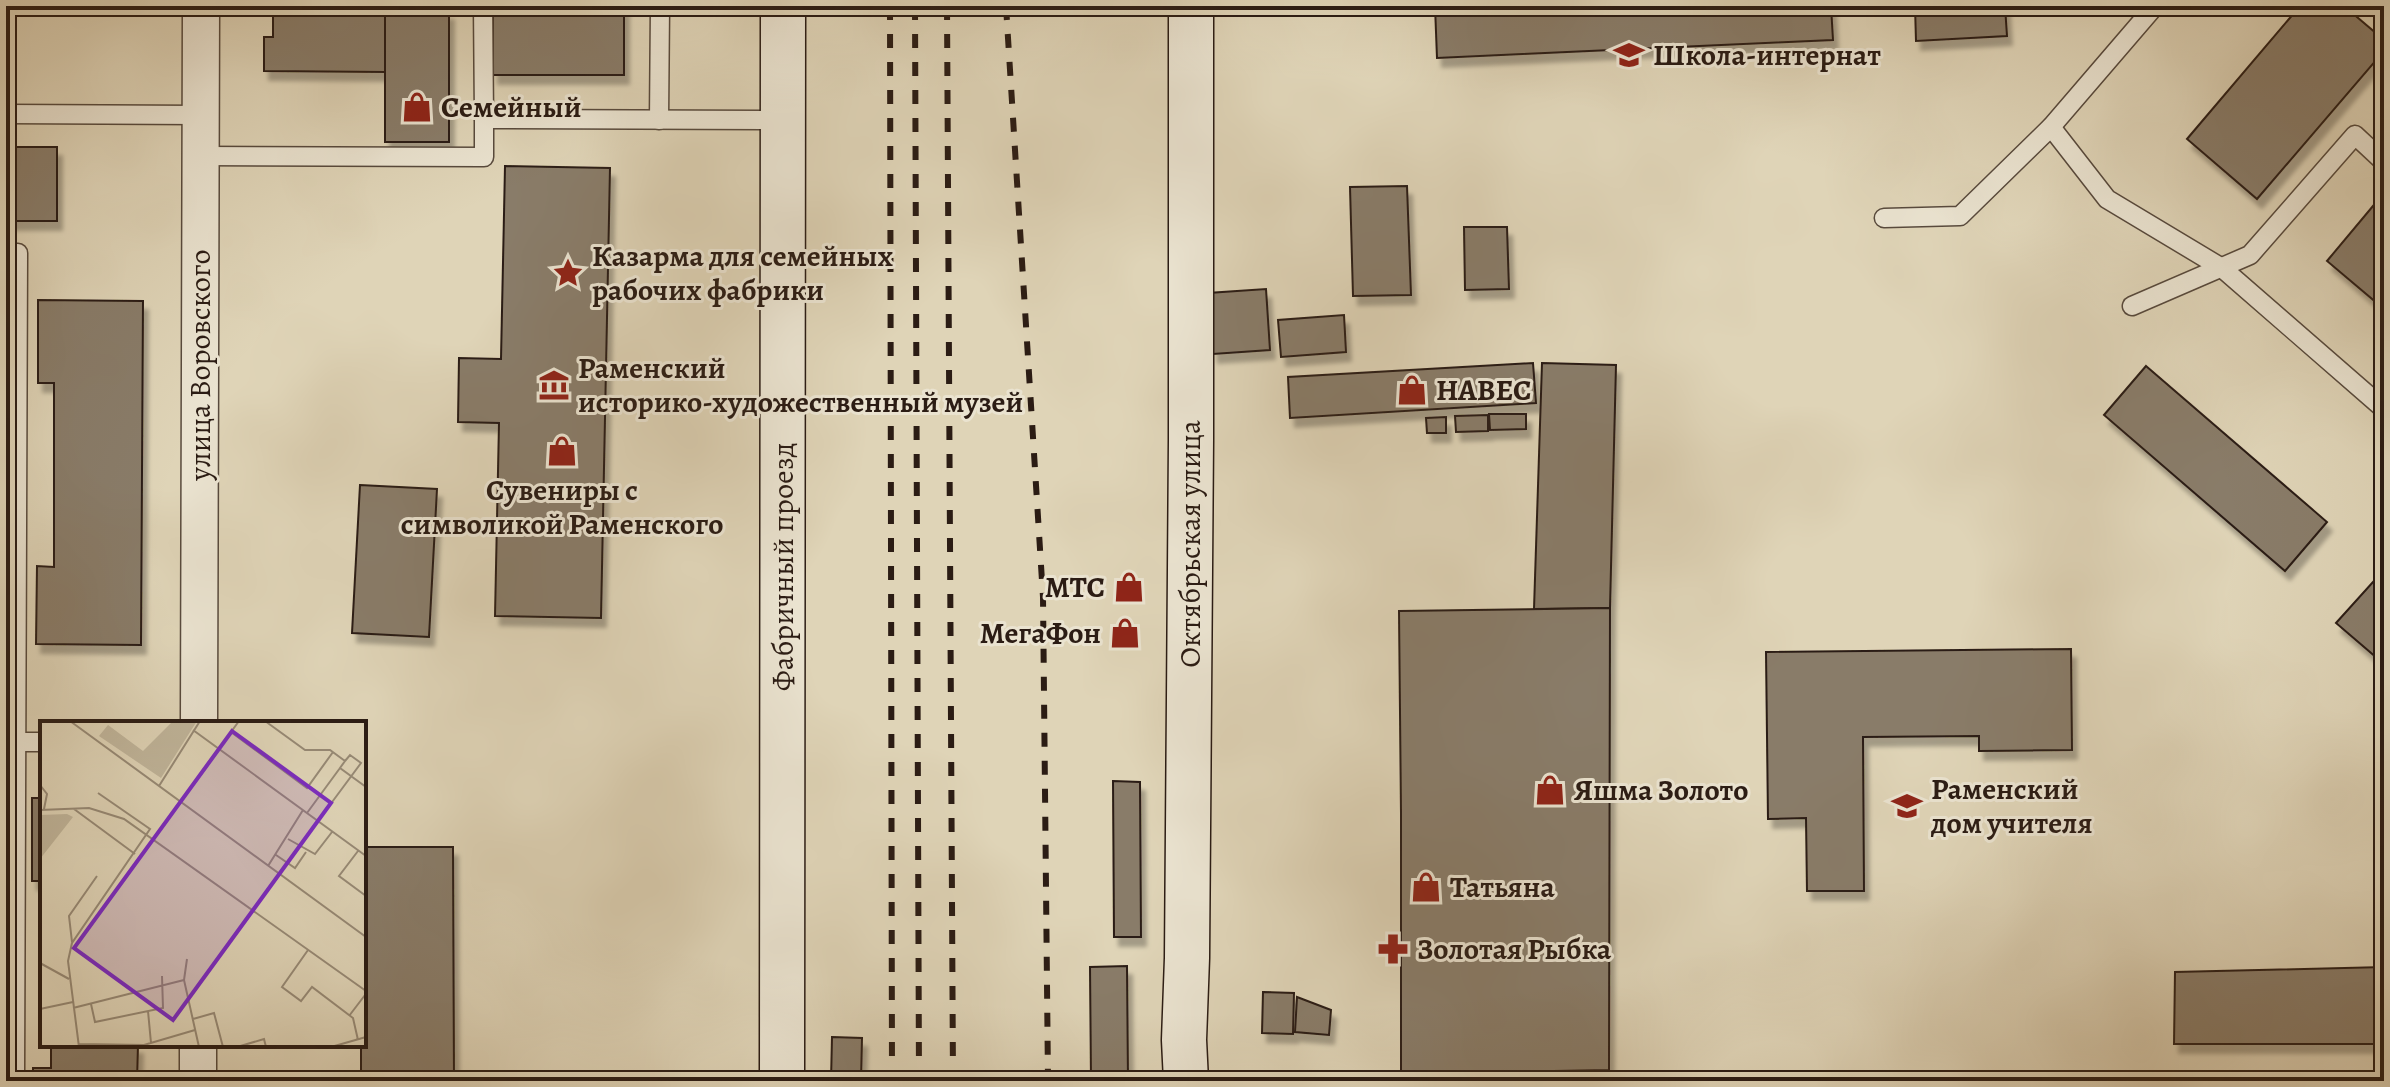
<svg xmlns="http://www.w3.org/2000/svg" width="2390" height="1087" font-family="Alegreya,serif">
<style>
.building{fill:#897c69;stroke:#2b1c14;stroke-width:2;filter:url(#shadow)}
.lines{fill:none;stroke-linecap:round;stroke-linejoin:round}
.lane-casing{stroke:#584a3d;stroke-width:21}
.street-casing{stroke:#584a3d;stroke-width:39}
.secondary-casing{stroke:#2b1c14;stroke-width:47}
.lane{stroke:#eae3d0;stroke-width:18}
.street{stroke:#eae3d0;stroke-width:36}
.secondary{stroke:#eae3d0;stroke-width:44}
.rail{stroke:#2b1c14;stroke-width:6;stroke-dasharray:14 14;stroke-linecap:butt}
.labels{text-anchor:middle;stroke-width:6;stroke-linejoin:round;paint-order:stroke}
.poi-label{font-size:30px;font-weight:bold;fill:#2b1c14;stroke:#eae3d0;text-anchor:start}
.street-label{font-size:30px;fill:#2b1c14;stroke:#eae3d0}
.inset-road{fill:none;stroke:#978a76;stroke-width:2}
.view{fill:#7b2cbf;fill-opacity:0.15;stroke:#7b2cbf;stroke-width:4}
.inset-edge{fill:none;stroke:#2b1c14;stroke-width:4}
</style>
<defs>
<filter id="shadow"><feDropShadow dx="5" dy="9" stdDeviation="2" flood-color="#0004"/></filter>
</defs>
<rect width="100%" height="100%" fill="#dfd4b7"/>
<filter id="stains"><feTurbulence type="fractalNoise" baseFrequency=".0025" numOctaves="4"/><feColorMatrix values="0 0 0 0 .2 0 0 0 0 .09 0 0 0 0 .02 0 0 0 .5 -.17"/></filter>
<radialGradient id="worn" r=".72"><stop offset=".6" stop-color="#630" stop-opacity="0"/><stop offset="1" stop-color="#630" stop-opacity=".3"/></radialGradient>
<!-- building -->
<g class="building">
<polygon points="273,6 385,6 385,72 264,71 264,37 273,37"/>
<rect x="493" y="6" width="131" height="69"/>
<polygon points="1435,6 1831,6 1833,40 1437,58"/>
<polygon points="1915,6 2005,6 2007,36 1916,41"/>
<polygon points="2300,6 2344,6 2384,40 2384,51 2257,199 2187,139"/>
<rect x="385" y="11" width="64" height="131"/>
<rect x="6" y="147" width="51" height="74"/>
<polygon points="505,166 610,168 601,618 495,616 499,423 458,422 459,358 501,359"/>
<polygon points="1407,186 1411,295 1353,296 1350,187"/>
<polygon points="2378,200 2384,205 2384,309 2327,261"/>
<polygon points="1464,227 1507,227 1509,289 1465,290"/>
<polygon points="1266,289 1270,350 1213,354 1208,293"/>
<polygon points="38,300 143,301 141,645 36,644 37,566 54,567 54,383 38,383"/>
<polygon points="1344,315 1346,352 1281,357 1278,320"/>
<polygon points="1533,363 1536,403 1290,418 1288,377"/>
<polygon points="1542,363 1616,365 1610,608 1534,609"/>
<polygon points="2146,366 2327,522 2285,571 2104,415"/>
<polygon points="1489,414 1526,414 1526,429 1490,430"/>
<polygon points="1488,415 1488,431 1456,432 1455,416"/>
<polygon points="1446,417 1446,433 1427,433 1426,418"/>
<polygon points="360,485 437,489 429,637 352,633"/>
<polygon points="2382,572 2384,573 2384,664 2336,623"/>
<polygon points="1610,608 1609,1070 1401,1074 1401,814 1399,611"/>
<polygon points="2071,649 2072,750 1979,751 1979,736 1863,737 1864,891 1807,891 1806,818 1768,819 1766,652"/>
<polygon points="1113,781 1140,782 1141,937 1114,937"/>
<rect x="32" y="798" width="10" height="83"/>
<polygon points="364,847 453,847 454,1081 361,1081 361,1045 364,1045"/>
<polygon points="1127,966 1128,1081 1091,1081 1090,967"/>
<polygon points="2384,967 2384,1044 2174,1044 2175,972"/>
<polygon points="1263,992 1294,993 1293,1034 1262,1033"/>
<polygon points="1297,997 1331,1010 1329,1035 1295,1032"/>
<polygon points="832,1037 862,1038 861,1081 831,1081"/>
<polygon points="51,1045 138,1045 137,1081 33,1081 33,1068 51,1068"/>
<polygon points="1222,1074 1263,1075 1263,1081 1221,1081"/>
</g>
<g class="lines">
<!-- lane casing -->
<g class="lane-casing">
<g id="lane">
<polyline points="483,6 484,119"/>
<polyline points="6,114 201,115"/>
<polyline points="659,120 660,6"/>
<polyline points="2051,127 2107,199 2222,268 2384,409"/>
<polyline points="201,156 484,157 484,119 784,120"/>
<polyline points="1884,218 1960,216 2051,127 2155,6"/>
<polyline points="6,253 18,253 15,1081"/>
<polyline points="2132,306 2250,255 2355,135 2384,162"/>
<polyline points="16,742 42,742"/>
</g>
</g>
<!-- street casing -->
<g class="street-casing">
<g id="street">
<polyline points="199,723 201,6"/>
<polyline points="198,1081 198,1045"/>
</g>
</g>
<!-- secondary casing -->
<g class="secondary-casing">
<g id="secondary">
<polyline points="782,1081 783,6"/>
<polyline points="1186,1081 1184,1040 1187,958 1191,440 1191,6"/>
</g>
</g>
<!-- lane -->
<use href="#lane" class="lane"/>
<!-- street -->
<use href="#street" class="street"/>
<!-- secondary -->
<use href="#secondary" class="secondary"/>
<!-- rail -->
<g class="rail">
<polyline points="890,6 892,1081"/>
<polyline points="915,6 919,1081"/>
<polyline points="947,6 953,1081"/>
<polyline points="1006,6 1043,597 1048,1081"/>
</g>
</g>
<!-- icons -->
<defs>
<g id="school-bare" transform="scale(2.4)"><path d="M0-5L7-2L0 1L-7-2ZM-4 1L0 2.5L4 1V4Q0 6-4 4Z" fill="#8f2418" stroke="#eae3d0" stroke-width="2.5" paint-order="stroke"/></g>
<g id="shop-bare" transform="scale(2.4)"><path d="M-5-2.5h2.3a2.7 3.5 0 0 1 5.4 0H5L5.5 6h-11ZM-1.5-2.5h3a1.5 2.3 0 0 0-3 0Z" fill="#8f2418" stroke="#eae3d0" stroke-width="2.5" paint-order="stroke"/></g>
<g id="sight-bare" transform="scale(2.4)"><path d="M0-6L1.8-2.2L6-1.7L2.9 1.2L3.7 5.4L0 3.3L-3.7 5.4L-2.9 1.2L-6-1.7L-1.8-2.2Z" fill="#8f2418" stroke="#eae3d0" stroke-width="2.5" paint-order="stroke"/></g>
<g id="museum-bare" transform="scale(2.4)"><path d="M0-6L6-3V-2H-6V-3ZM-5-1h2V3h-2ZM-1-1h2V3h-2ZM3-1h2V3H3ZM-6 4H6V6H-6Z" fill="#8f2418" stroke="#eae3d0" stroke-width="2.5" paint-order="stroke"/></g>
<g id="university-bare" transform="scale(2.4)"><path d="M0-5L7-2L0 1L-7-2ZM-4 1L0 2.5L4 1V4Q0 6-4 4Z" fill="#8f2418" stroke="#eae3d0" stroke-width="2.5" paint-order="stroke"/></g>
<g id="pharmacy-bare" transform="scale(2.4)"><path d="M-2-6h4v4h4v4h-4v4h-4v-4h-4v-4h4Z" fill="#8f2418" stroke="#eae3d0" stroke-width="2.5" paint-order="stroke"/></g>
</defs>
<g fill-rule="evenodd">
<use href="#school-bare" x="1629" y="55"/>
<use href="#shop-bare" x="417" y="107"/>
<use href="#sight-bare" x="568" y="273"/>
<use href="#museum-bare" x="554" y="385"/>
<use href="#shop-bare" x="1412" y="390"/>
<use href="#shop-bare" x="562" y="451"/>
<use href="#shop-bare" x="1129" y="587"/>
<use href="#shop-bare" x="1125" y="633"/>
<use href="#shop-bare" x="1550" y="790"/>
<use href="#university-bare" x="1907" y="806"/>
<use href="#shop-bare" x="1426" y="887"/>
<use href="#pharmacy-bare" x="1393" y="949"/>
</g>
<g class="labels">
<!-- poi labels -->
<g class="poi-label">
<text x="1653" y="65">Школа-интернат</text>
<text x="441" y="117">Семейный</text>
<text x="592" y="266">Казарма для семейных<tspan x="592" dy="34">рабочих фабрики</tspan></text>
<text x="578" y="378">Раменский<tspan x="578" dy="34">историко-художественный музей</tspan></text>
<text x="1436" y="400">НАВЕС</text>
<text x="562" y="500" text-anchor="middle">Сувениры с<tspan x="562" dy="34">символикой Раменского</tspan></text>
<text x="1105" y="597" text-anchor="end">МТС</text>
<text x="1101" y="643" text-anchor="end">МегаФон</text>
<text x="1931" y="799">Раменский<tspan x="1931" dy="34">дом учителя</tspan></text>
<text x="1574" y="800">Яшма Золото</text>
<text x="1450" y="897">Татьяна</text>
<text x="1417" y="959">Золотая Рыбка</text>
</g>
<!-- street labels -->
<g class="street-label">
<text transform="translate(200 365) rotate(-90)" y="10">улица Воровского</text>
<text transform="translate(1190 544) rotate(-90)" y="10">Октябрьская улица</text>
<text transform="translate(783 567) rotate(-90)" y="10">Фабричный проезд</text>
</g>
</g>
<!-- overview -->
<g transform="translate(40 721)">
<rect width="326" height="326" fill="#dfd4b7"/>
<path d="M133,0H157L121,57L59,15L68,4L103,30ZM27,93L33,96L0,138V94Z" fill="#c0b59b"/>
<path class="inset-road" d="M30,0L326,216M199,0L191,11L267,67L293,31M225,0L265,29H290L305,40M153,9L326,135M305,40L300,47L326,66M0,64L7,73L4,88M119,65L160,0M34,88L95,133M0,89L49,87L84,98L326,270M267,92L300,47M278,100L321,42L310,34L305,40M248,118L275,133L292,111M318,130L299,155L326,175M236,134L255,147L266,131M228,145L263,89M32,221L29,195L57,155M268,229L242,266L261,280L272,266L313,297L318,319M147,238L144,259L159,326M0,242L29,258M51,283L55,301L123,287L122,255M33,287L144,259M0,288L33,281M108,290L111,322M309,295L325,274M153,298L174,292L183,326M38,323L104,324L155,309M39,326L28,240L32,222L110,108L58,72M197,326L224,318L226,326M291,326L326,316"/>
<path class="view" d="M192,10L291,82L133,299L34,227Z"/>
<rect width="326" height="326" class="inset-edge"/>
</g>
<!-- margin -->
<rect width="2390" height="1087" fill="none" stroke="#dfd4b7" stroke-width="32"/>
<rect x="8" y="8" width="2374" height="1071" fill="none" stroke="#2b1c14" stroke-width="4"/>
<rect x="16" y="16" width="2358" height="1055" fill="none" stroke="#2b1c14" stroke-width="2"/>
<rect width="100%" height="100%" filter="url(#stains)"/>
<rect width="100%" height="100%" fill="url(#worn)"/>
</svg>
